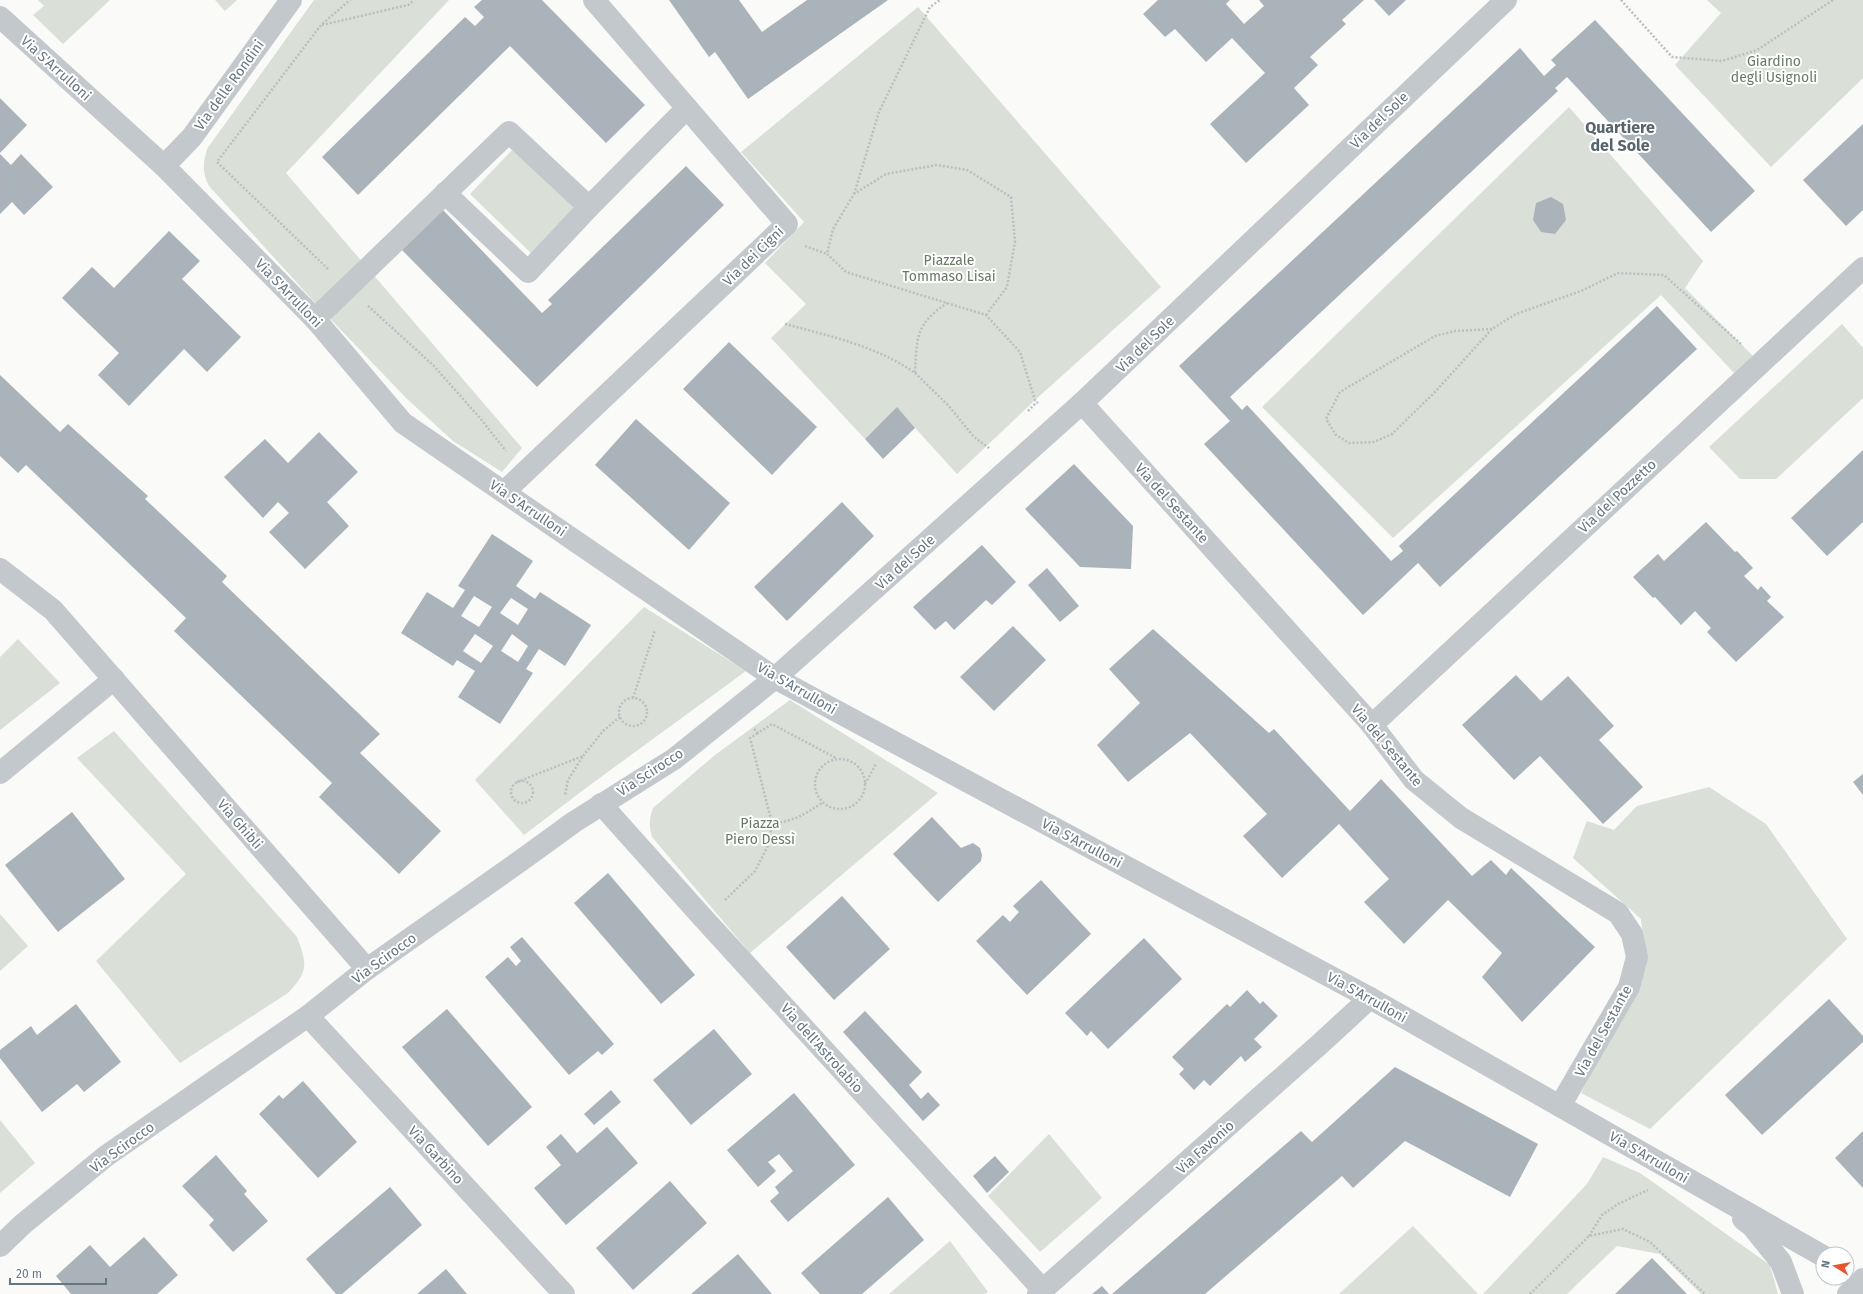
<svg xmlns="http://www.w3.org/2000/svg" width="1863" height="1294" font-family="'Fira Sans',sans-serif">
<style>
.green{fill:#dadfd7}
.building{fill:#aab3b9;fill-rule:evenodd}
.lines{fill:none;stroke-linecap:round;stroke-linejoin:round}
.path{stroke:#bbbfc2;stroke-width:2.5;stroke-dasharray:2 2;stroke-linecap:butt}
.minor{stroke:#c3c8cc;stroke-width:22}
.labels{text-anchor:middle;stroke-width:4;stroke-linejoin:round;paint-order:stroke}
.park-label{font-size:14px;fill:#687a64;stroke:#fff}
.street-label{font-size:14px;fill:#657683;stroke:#fff}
.quarter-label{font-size:16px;font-weight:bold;fill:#57646e;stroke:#fff}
</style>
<rect width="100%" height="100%" fill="#fafaf8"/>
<!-- green -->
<g class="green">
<polygon points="38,0 110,0 63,44 33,15 44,6"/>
<polygon points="215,0 237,0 225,11"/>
<path d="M314,0H449L286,173L522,448L502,472L453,441L406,398L318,306L209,186C202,173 203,163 207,149Z"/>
<polygon points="1707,0 1863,0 1863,78 1771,167 1675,65 1721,13"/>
<polygon points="918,7 1161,287 1035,400 957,474 897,408 865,439 771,338 806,304 765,263 804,222 741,152"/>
<polygon points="1569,107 1703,261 1685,288 1753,356 1734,373 1661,295 1393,538 1262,407"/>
<polygon points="513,149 574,208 531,253 470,194"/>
<polygon points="1842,324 1863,348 1863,398 1776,479 1740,479 1709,447"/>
<polygon points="644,607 746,671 590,785 524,835 475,780"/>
<polygon points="18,639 60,683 0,730 0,657"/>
<path d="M790,700L938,793L750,953L652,837C649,826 649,819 653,808L715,755Z"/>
<path d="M114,731L297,937C307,964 309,971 288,993L180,1063L96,961L186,874L77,758Z"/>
<polygon points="1709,787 1766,824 1847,939 1650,1129 1581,1093 1646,967 1641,919 1573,858 1587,821 1614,830 1637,806"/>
<polygon points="0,914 28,946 0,971"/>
<polygon points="0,1120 35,1163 0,1193"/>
<polygon points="1049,1134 1102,1198 1040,1252 988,1196"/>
<polygon points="1603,1157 1640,1173 1770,1265 1778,1294 1701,1294 1660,1254 1617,1246 1567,1294 1483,1294 1587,1184"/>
<polygon points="1413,1226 1478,1294 1339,1294"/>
<polygon points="950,1241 988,1292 984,1294 889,1294"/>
</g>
<!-- building -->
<g class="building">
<polygon points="482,0 542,0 645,105 606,143 510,46 358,195 322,157 465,17 475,26 484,17 474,7"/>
<polygon points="669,0 739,0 762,32 807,0 888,0 748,99 715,52 709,57"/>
<polygon points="1158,0 1230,0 1226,4 1244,24 1264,6 1259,0 1364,0 1342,20 1346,24 1310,57 1318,65 1294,88 1309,105 1246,163 1210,124 1265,73 1232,38 1206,62 1175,29 1165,37 1143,14"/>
<polygon points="1374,0 1406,0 1389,16"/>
<polygon points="1595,20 1755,191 1711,232 1567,77 1555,88 1558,91 1230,397 1242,410 1247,405 1391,561 1403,551 1399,546 1657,306 1697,349 1440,587 1418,563 1363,615 1204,444 1230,421 1179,366 1520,48 1544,76 1556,65 1551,60"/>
<polygon points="0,98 27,125 0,153"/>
<polygon points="1863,124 1863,210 1846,226 1803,180"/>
<polygon points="0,154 11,165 21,154 53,187 24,215 12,202 0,214"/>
<polygon points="686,166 724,205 537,387 401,249 442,209 542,313 552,304 548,300"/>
<polygon points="1551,197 1563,204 1566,220 1555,234 1541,232 1533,220 1536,203"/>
<polygon points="169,231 200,261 182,279 241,337 207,372 184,349 129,406 98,375 119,353 62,298 92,267 114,288"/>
<polygon points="729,342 817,427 772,475 683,389"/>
<polygon points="0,375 60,432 68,424 148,496 145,499 227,576 222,582 380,734 360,753 441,831 399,874 319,797 332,783 174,631 186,618 26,465 18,473 0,456"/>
<polygon points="897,407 915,428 883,459 865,439"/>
<polygon points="636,419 730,503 689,550 595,465"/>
<polygon points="319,432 358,472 327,502 349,526 305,569 269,532 289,513 278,502 263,518 224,477 265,439 288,463"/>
<polygon points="1863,450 1863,522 1827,556 1791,518"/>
<polygon points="1074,464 1133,526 1131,569 1080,567 1025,509"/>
<polygon points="842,502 874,536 787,621 754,587"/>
<polygon points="1706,522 1735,552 1737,551 1753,568 1744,576 1758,590 1761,586 1771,597 1767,601 1784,617 1736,662 1707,632 1711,628 1695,611 1681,625 1655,597 1653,598 1633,577 1658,554 1664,561"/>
<path d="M492,534L533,561L516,586L535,599L540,592L591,625L565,666L539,649L526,669L533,673L500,724L458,697L475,671L457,660L453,666L401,633L427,592L453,608L465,590L458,586ZM474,596L492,607L479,627L461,616ZM511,598L528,609L518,625L500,613ZM475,634L493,646L481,663L463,651ZM512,634L528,646L518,662L501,651Z"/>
<polygon points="982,545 1016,582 992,605 986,600 954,630 946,621 935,630 913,607"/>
<polygon points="1047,568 1079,606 1060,622 1028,585"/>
<polygon points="1013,626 1046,660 994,711 960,677"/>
<polygon points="1153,629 1269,733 1274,729 1350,811 1381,779 1472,876 1491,860 1506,875 1511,868 1595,947 1522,1022 1482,977 1502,953 1448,900 1404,944 1364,902 1389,879 1339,824 1282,878 1243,836 1267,814 1190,733 1128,782 1097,745 1140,703 1109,669"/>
<polygon points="1516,675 1541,701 1568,676 1614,726 1599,740 1643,787 1603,824 1540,756 1514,780 1462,725"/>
<polygon points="1863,774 1863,795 1853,782"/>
<polygon points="72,812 125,879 58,932 5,865"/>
<polygon points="932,817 961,848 973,843 980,848 982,855 981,861 938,902 893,854"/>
<polygon points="608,873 695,975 661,1004 574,903"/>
<polygon points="1041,880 1091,934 1027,995 976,941 1003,915 1010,922 1019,912 1013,906"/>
<polygon points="842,896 890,949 834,1000 786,947"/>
<polygon points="522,937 614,1044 602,1055 598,1051 569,1075 485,977 508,957 516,966 521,961 510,947"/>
<polygon points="1144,938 1182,979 1108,1049 1091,1031 1087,1036 1065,1013"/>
<polygon points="1247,990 1260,1004 1263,1001 1278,1016 1254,1039 1262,1047 1245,1062 1241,1056 1210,1086 1204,1080 1194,1090 1179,1074 1184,1069 1172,1057 1227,1004 1230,1007"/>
<polygon points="1829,999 1863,1036 1863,1042 1762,1135 1725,1095"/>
<polygon points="76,1004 121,1062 84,1092 77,1084 42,1112 0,1058 0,1050 31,1026 37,1035"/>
<polygon points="447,1009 532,1107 488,1146 402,1047"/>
<polygon points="865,1011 922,1072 909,1085 921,1099 928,1092 940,1105 923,1121 843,1032"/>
<polygon points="714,1029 752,1074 691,1125 653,1080"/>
<polygon points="1395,1067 1538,1144 1510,1197 1405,1141 1353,1188 1342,1176 1205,1294 1112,1294 1301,1131 1312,1142"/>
<polygon points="303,1081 357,1142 318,1178 259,1114 279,1095 283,1099"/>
<polygon points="611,1090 621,1102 594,1125 584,1114"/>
<polygon points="794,1093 855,1165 788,1222 770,1201 779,1193 775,1187 793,1171 779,1154 768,1162 776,1171 758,1187 727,1150"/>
<polygon points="607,1127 638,1163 566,1225 534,1188 561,1165 546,1147 561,1134 577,1153"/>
<polygon points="1863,1131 1863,1188 1835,1158"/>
<polygon points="216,1155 247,1191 244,1194 268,1221 233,1252 209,1225 214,1220 182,1186"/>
<polygon points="995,1156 1009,1172 987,1193 973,1176"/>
<polygon points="670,1181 707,1223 633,1290 596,1248"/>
<polygon points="390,1187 422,1225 342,1294 336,1294 306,1259"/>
<polygon points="888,1197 924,1240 862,1294 820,1294 801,1273"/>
<polygon points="144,1237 178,1275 157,1294 71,1294 56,1276 90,1245 110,1267"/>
<polygon points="738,1254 772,1294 691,1294"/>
<polygon points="1652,1258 1687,1294 1615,1294"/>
<polygon points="446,1269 467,1294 417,1294"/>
<polygon points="1102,1286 1109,1294 1092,1294"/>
</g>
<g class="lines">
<!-- path -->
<g class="path">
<polyline points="1621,0 1672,57 1722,61 1757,50 1833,0"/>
<polyline points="322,25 408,5 414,0"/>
<polyline points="854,194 879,112 930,7 940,0"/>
<polyline points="805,246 827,254"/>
<polyline points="328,269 217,162 321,25 350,0"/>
<polyline points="368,306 433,365 480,418 506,451"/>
<polyline points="986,315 1007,287 1015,242 1011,197 967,170 937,165 886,174 854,194 833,229 827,254 846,272 986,315 1020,352 1035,400 1038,403"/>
<path d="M785,324C830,336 876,346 915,373C917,337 915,325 947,303"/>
<polyline points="1492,329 1455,331 1435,336 1340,392 1326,419 1336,435 1349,443 1374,442 1392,434 1434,393 1492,329 1516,314 1581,291 1618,273 1664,275 1741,344"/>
<polyline points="915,373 948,405 974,437 989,448"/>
<polyline points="1028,411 1037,402"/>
<polyline points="633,698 655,630"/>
<circle cx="633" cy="712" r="14"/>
<polyline points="754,729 758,733 772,724 836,758"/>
<polyline points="583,756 603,731 620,717"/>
<circle cx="840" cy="784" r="25"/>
<circle cx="522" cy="792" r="11"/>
<polyline points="517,782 583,756 568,780 565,795"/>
<polyline points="865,784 876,764"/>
<path d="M772,823C793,822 805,814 822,803"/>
<polyline points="725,900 755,871 769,844 772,823 750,738 758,733"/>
<polyline points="1589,1236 1602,1215 1618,1204 1648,1190"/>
<polyline points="1530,1294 1589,1236 1623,1229 1650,1242 1705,1294"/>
</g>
<!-- minor -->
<g class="minor">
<polyline points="0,17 164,166 315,319 403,423 775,678 1370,998 1823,1256"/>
<polyline points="164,166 192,137 291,0"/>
<polyline points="445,193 528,272 589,207"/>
<polyline points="315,319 509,132 589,207 687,108"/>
<polyline points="1082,403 1372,725 1414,780 1461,818 1618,913 1632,934 1637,957 1629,987 1560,1106"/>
<polyline points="504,492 787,224 594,0"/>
<polyline points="0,569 53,610 367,969"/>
<polyline points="1372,725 1863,268"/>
<polyline points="0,773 114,679"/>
<polyline points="601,804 704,919 1044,1291"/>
<polyline points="308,1016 564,1294"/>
<polyline points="1743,1219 1752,1226 1781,1262 1793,1294"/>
<polyline points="0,1246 23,1224 106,1156 308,1016 367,969 523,859 574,822 674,759 775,678 1082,403 1506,0"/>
<polyline points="1038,1294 1320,1044 1370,998"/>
<polyline points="1848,1294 1863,1279"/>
</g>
</g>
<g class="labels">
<!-- park labels -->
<g class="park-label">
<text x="1774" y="66">Giardino<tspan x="1774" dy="16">degli Usignoli</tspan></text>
<text x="949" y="265">Piazzale<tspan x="949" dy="16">Tommaso Lisai</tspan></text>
<text x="760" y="828">Piazza<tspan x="760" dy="16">Piero Dessì</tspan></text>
</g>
<!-- street labels -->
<g class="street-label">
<text transform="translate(56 68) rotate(42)" y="5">Via S'Arrulloni</text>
<text transform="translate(229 85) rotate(-54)" y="5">Via delle Rondini</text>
<text transform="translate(1379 120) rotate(-44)" y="5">Via del Sole</text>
<text transform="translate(753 256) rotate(-44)" y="5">Via dei Cigni</text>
<text transform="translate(289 293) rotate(46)" y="5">Via S'Arrulloni</text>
<text transform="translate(1145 344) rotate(-44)" y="5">Via del Sole</text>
<text transform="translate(1617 496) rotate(-43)" y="5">Via del Pozzetto</text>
<text transform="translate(1172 503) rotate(48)" y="5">Via del Sestante</text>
<text transform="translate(528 508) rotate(34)" y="5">Via S'Arrulloni</text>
<text transform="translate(905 562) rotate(-42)" y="5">Via del Sole</text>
<text transform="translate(797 688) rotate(30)" y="5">Via S'Arrulloni</text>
<text transform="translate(1387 745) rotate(50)" y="5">Via del Sestante</text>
<text transform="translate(650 772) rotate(-33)" y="5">Via Scirocco</text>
<text transform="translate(240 824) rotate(49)" y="5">Via Ghibli</text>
<text transform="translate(1082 843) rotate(28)" y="5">Via S'Arrulloni</text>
<text transform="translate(384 958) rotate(-36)" y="5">Via Scirocco</text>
<text transform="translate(1367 997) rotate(29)" y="5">Via S'Arrulloni</text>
<text transform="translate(1603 1031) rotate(-61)" y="5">Via del Sestante</text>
<text transform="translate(822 1048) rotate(48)" y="5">Via dell'Astrolabio</text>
<text transform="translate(122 1147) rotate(-36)" y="5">Via Scirocco</text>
<text transform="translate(1205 1147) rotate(-42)" y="5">Via Favonio</text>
<text transform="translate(436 1155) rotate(47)" y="5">Via Garbino</text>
<text transform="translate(1649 1157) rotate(30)" y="5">Via S'Arrulloni</text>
</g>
<!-- quarter labels -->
<g class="quarter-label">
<text x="1620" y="133">Quartiere<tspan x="1620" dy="18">del Sole</tspan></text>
</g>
</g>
<!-- north arrow -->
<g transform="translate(1835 1266) rotate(281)"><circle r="19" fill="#ffffff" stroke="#c1c8cd"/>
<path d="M0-3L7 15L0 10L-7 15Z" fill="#e4572e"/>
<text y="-6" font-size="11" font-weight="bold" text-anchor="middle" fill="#657683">N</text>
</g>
<!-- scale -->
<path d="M10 1278v6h96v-6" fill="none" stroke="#657683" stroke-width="2"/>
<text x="16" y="1278" font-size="12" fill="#657683" stroke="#ffffff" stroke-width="3" paint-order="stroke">20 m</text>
</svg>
